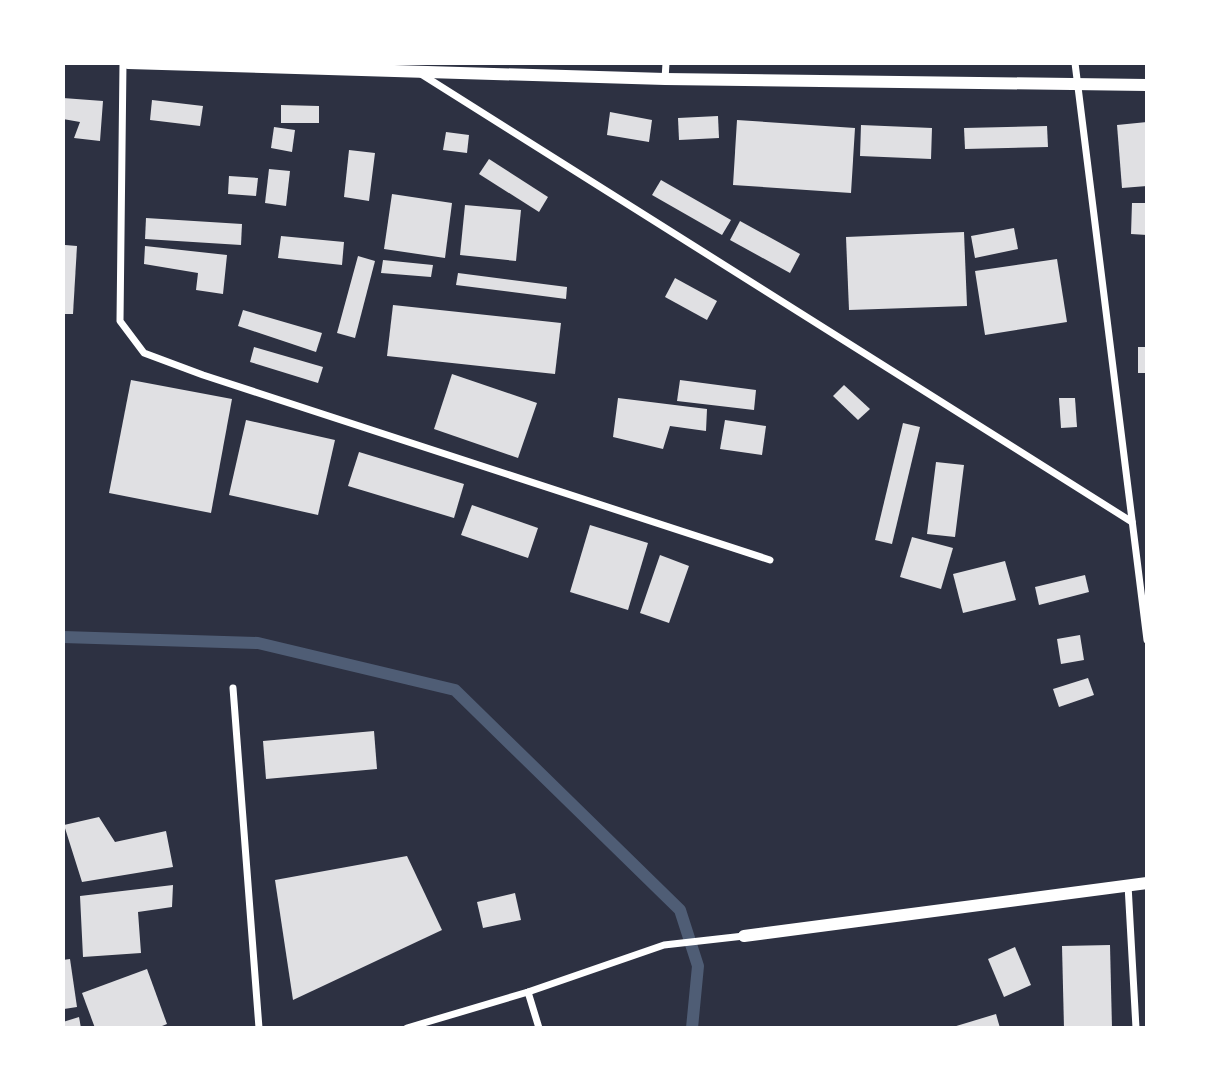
<svg xmlns="http://www.w3.org/2000/svg" width="1210" height="1091" font-family="'Crimson Pro',serif">
<style>
.lines{fill:none;stroke-linecap:round;stroke-linejoin:round}
.stream{stroke:#4f5d75;stroke-width:12}
.building{fill:#e0e0e3}
.minor{stroke:#fff;stroke-width:7}
.tertiary{stroke:#fff;stroke-width:12}
</style>
<rect width="100%" height="100%" fill="#2d3142"/>
<g class="lines">
<!-- stream -->
<polyline class="stream" points="63,637 258,643 455,690 680,910 698,966 692,1028"/>
</g>
<!-- building -->
<g class="building">
<polygon points="63,98 103,101 100,141 74,138 80,122 63,119"/>
<polygon points="152,100 203,106 200,126 150,120"/>
<polygon points="281,105 319,106 319,123 281,123"/>
<polygon points="610,112 652,120 649,142 607,135"/>
<polygon points="718,116 719,138 679,140 678,118"/>
<polygon points="737,120 855,128 851,193 733,185"/>
<polygon points="1147,122 1147,186 1122,188 1117,125"/>
<polygon points="861,125 932,128 931,159 860,156"/>
<polygon points="1047,126 1048,147 965,149 964,128"/>
<polygon points="274,127 295,130 292,152 271,148"/>
<polygon points="446,132 469,135 467,153 443,150"/>
<polygon points="349,150 375,153 369,201 344,197"/>
<polygon points="489,159 548,197 539,212 479,174"/>
<polygon points="269,169 290,171 286,206 265,203"/>
<polygon points="229,176 258,178 256,196 228,194"/>
<polygon points="661,180 731,220 722,235 652,195"/>
<polygon points="392,194 452,203 445,258 384,249"/>
<polygon points="1132,203 1147,203 1147,235 1131,234"/>
<polygon points="465,205 521,210 516,261 460,255"/>
<polygon points="146,218 242,224 241,245 145,239"/>
<polygon points="740,221 800,254 790,273 730,240"/>
<polygon points="1014,228 1018,249 975,258 971,236"/>
<polygon points="964,232 967,306 849,310 846,237"/>
<polygon points="281,236 344,242 342,265 278,258"/>
<polygon points="65,245 77,246 73,314 63,314"/>
<polygon points="145,246 227,255 223,294 196,290 198,273 144,264"/>
<polygon points="358,256 375,261 355,338 337,333"/>
<polygon points="1057,259 1067,322 985,335 975,271"/>
<polygon points="383,260 433,265 431,277 381,273"/>
<polygon points="458,273 567,287 566,299 456,285"/>
<polygon points="675,278 717,301 707,320 665,297"/>
<polygon points="393,305 561,323 555,374 387,356"/>
<polygon points="243,310 322,333 316,352 238,326"/>
<polygon points="254,347 323,367 318,383 250,362"/>
<rect x="1138" y="347" width="9" height="26"/>
<polygon points="452,374 537,403 518,458 434,429"/>
<polygon points="131,380 232,399 211,513 109,493"/>
<polygon points="680,380 756,390 754,410 677,401"/>
<polygon points="844,385 870,409 858,420 833,396"/>
<polygon points="618,398 707,409 706,431 670,426 663,449 613,437"/>
<polygon points="1059,398 1075,398 1077,427 1061,428"/>
<polygon points="246,420 335,440 318,515 229,495"/>
<polygon points="725,420 766,426 762,455 720,449"/>
<polygon points="903,423 920,427 892,544 875,540"/>
<polygon points="359,452 464,484 454,518 348,486"/>
<polygon points="936,462 964,465 955,537 927,534"/>
<polygon points="472,505 538,528 528,558 461,535"/>
<polygon points="590,525 648,543 628,610 570,592"/>
<polygon points="912,537 953,548 941,589 900,577"/>
<polygon points="660,555 689,566 669,623 640,613"/>
<polygon points="1005,561 1016,600 963,613 953,574"/>
<polygon points="1085,575 1089,592 1039,605 1035,587"/>
<polygon points="1080,635 1084,660 1061,664 1057,639"/>
<polygon points="1088,678 1094,695 1059,707 1053,689"/>
<polygon points="374,731 377,769 266,779 263,741"/>
<polygon points="99,817 115,842 166,831 173,867 82,882 64,825"/>
<polygon points="407,856 442,930 293,1000 275,880"/>
<polygon points="173,885 172,907 138,912 141,953 83,957 80,896"/>
<polygon points="515,893 521,920 483,928 477,902"/>
<polygon points="1110,945 1112,1028 1064,1028 1062,946"/>
<polygon points="1015,947 1031,985 1004,997 988,959"/>
<polygon points="70,959 77,1007 64,1009 63,960"/>
<polygon points="147,969 167,1024 157,1028 95,1028 82,993"/>
<polygon points="996,1014 1000,1028 953,1028 953,1027"/>
<polygon points="79,1017 81,1028 63,1028 63,1022"/>
</g>
<g class="lines">
<!-- minor -->
<g class="minor">
<polyline points="123,63 120,321 144,353 203,375 770,560"/>
<polyline points="1075,63 1147,640"/>
<polyline points="421,74 1132,522"/>
<polyline points="665,79 666,63"/>
<polyline points="233,688 259,1028"/>
<polyline points="1128,885 1136,1028"/>
<polyline points="528,992 539,1028"/>
<polyline points="407,1028 528,992 664,945 744,936"/>
</g>
<!-- tertiary -->
<g class="tertiary">
<polyline points="128,63 665,79 1147,85"/>
<polyline points="744,936 1147,883"/>
</g>
</g>
<!-- border -->
<rect width="1210" height="1091" fill="none" stroke="#ffffff" stroke-width="130"/>
</svg>
